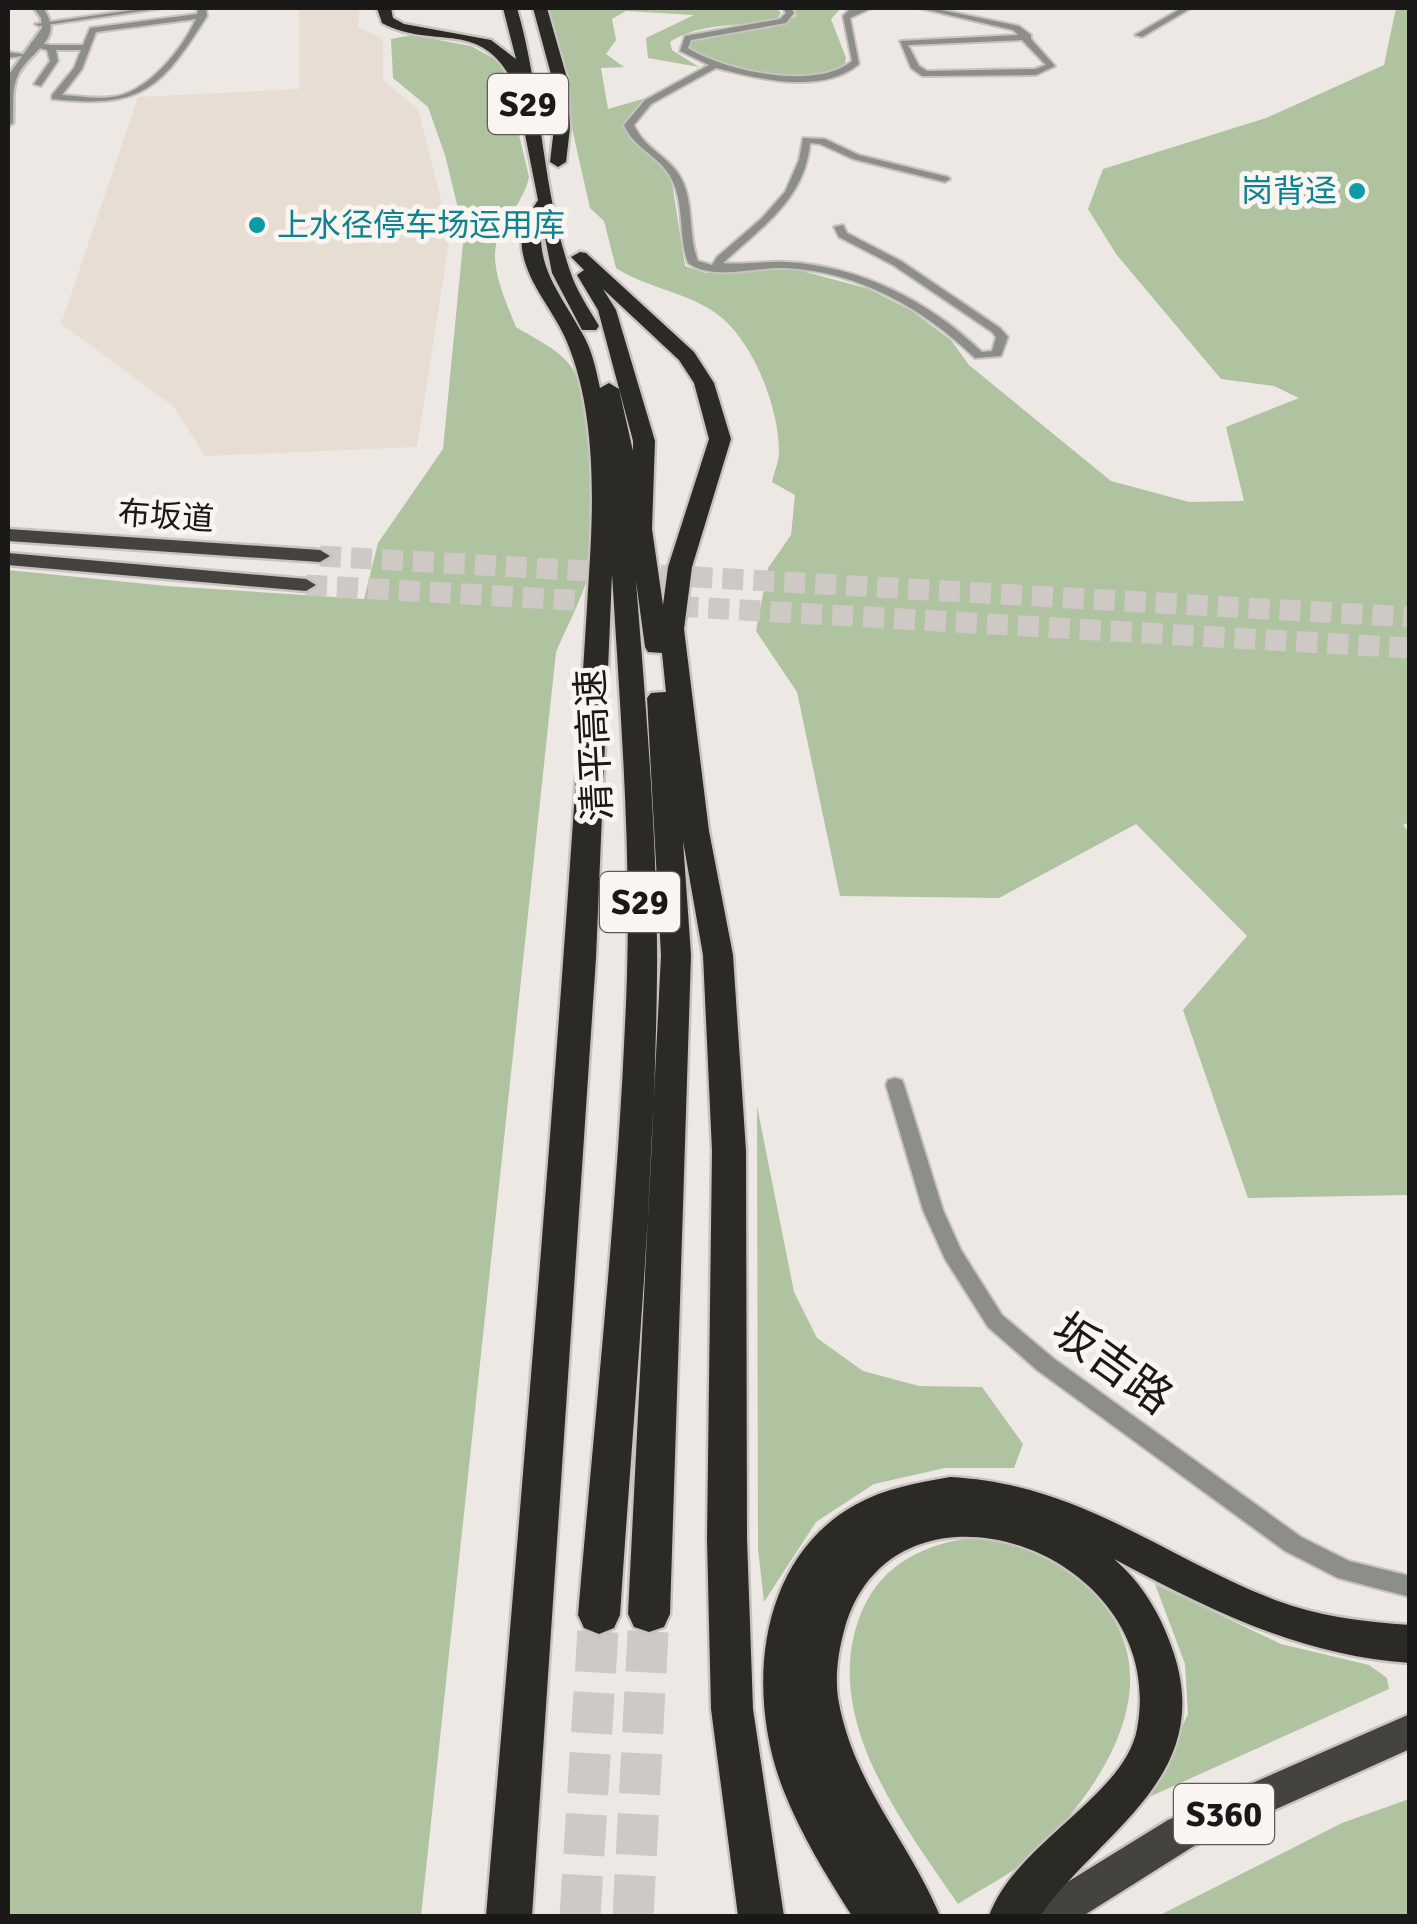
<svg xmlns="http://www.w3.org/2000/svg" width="1417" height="1924" font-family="Signika,'Noto Sans SC',sans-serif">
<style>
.built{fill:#e8ddd2}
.green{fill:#afc3a0}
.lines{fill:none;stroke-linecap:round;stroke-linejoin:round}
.primary-tunnel{stroke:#cec9c4;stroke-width:21;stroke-dasharray:21 10;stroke-linecap:butt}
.motorway-tunnel{stroke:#cec9c4;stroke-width:41;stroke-dasharray:41 20;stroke-linecap:butt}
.minor-casing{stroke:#c7c3be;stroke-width:4}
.tertiary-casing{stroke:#c7c3be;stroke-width:5}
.primary-casing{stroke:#c7c3be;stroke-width:5}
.motorway-casing{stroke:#c7c3be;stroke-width:5}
.minor{fill:#8d8d8a;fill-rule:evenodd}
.tertiary{fill:#8d8d8a;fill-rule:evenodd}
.primary{fill:#44433f;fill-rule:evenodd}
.motorway{fill:#2c2a25;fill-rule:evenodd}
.culture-dot{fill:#0f9aa8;stroke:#faf5f0;stroke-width:4}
.labels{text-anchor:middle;stroke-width:10;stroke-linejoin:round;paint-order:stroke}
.far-culture-label{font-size:32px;fill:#0d838f;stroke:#faf5f0;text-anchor:end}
.far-street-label{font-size:32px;fill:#1b1917;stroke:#faf5f0}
.shield{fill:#faf5f0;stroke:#5e5b58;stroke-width:2.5}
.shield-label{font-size:35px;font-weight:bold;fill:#1b1917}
.street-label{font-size:38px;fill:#1b1917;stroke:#faf5f0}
.near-street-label{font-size:45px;fill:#1b1917;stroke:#faf5f0}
</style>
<rect width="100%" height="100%" fill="#ede8e3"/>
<!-- built -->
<polygon class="built" points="299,8 359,8 358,28 383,38 383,80 418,109 450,235 417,447 205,456 173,406 61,324 138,97 299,89"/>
<!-- green -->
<g class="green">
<path d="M545,8H773L781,12L776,21C742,26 699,22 670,42L672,50L699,67L648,58L646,38L694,15L626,11L612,19L616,40L606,54L624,67L601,68L608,109L653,96V106L633,119L626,130L663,167L672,183L685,266L706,273L791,268L869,289L912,311L951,340L969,365L1111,481L1189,502L1244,501L1226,427L1299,398L1274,386L1221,379L1116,254L1088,209L1103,169L1266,118L1384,65L1396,8H1409L1410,822L1403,825L1410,834L1409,1195L1248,1198L1183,1010L1247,936L1136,824L999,898L840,896L797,692L756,631L768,568L791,535L795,495L772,482C774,472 779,462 779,452C779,409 755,346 722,318C693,293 648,289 616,268L604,221L590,208Z"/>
<path d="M795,8H841L831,19L846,58L844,69C808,82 715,75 688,48L693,39C727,29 766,36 796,16Z"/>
<path d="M412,35L471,46L502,63L529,177C524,202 504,218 497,241C489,267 507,304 516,327C535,339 559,349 572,368C592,396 600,531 591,566C584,595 568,624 556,652L421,1916H8V570L167,586L364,599L378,543L443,449L464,233L445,155L428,107L393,78L391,39Z"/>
<polygon points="757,1106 794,1292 817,1338 863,1371 919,1386 982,1387 1023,1444 1014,1468 945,1468 874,1484 816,1522 764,1602 758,1549"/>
<path d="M977,1537C1028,1545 1067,1562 1101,1602C1172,1685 1099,1792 1034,1854C1013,1874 982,1888 958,1904C902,1822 818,1715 862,1611C883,1562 927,1543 977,1537Z"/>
<polygon points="1155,1584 1281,1644 1369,1665 1387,1678 1389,1689 1149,1797 1188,1714 1185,1664"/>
<polygon points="1409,1799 1409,1916 1158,1916 1342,1823"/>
</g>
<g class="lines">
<!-- primary-tunnel -->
<g class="primary-tunnel">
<polyline points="320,556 1410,617"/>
<polyline points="306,585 1410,648"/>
</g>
<!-- motorway-tunnel -->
<g class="motorway-tunnel">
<polyline points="580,1916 599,1615"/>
<polyline points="633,1916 649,1614"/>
</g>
<!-- minor casing -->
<g class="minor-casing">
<g id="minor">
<polygon points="146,8 164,8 39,26 35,24"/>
<path d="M198,8H206L207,16C161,89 142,109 52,99V95L74,68L81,50H56L58,61L41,86L34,84L50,61L47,50L31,46V42L51,45H83L90,28L197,14ZM196,19C182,49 151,88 118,96C100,100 80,96 62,95L82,69L96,32Z"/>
<path d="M783,8H791L794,13L786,23L691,40L688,48C724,71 816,91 852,61L843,16L849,10L872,8L850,18L859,64C822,95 759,79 716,68L651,104L634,125C644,149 671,157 682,180C694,205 688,235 698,261L712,265L717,257L761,219L785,192L799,160L803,138L825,139L859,155L948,177L950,179L945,182L853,159L820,144L810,143C805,200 761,227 723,263C743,265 765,261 786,262C860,266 929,301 982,352L992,351L996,337L992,332L893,265L839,237L834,227L843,225L847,233L901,261L1000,328L1008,337L1001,356L975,358C924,309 858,271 785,268C755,267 712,281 688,263C678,236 685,203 671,178C660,156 634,149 624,125L645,100L709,65L680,51L685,36L780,19L786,13Z"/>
<path d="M919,8H932L1019,26L1031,35V39L1055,66L1036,75L922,76L911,68L900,41L1018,35L1013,30ZM1022,40L1046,65L1035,69L927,71L919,66L908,45Z"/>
<polygon points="1182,8 1191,8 1142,37 1135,35"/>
<polygon points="8,52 30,55 8,58"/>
<polygon points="895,1078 902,1080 904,1085 943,1210 961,1250 1002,1315 1053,1358 1301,1537 1349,1561 1410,1576 1410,1597 1338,1578 1285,1551 1037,1370 988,1327 945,1259 923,1210 886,1085 888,1080"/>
</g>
</g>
<!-- tertiary casing -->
<g class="tertiary-casing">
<path id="tertiary" d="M34,8H43C66,40 31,49 18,75C11,89 14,107 13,123L8,126V76L42,28L41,18Z"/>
</g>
<!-- primary casing -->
<g class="primary-casing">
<g id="primary">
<polygon points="8,529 320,550 330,556 320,562 8,541"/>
<polygon points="8,553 306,579 316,585 306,591 8,565"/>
<polygon points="1410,1714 1410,1749 1194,1846 1083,1916 1030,1916 1035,1902 1168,1820"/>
</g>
</g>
<!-- motorway casing -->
<g class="motorway-casing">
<g id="motorway">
<path d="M377,8H391L393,18L404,24L491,40L516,59L503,8H517C542,93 541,186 570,271C576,290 589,309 599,326L596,330H582L552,273L542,222C535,267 562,296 582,333C592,350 596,369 600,388L609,383L619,389L633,451V441L598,310L577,275L584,270L571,257L580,252L586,253L694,352L714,383L731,439L692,567L684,629L709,831L733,955L746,1151L747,1539L753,1709L784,1916H738L711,1709L707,1539L712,1151L703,955L683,841L691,955L670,1614L664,1627L649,1632L634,1627L628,1614L661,955L647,698L651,693L666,692L662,653L648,652L645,647L636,581C646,711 658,843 657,973C655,1187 634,1402 620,1615L614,1628L599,1634L584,1628L578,1615C596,1402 620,1188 627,975C631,842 620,707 612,574L596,958L532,1916H486C524,1463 563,1011 590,558C594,489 594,407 567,342C554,310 527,284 522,249C520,230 528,216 538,200L520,109L519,83L513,82C479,17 435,51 382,23ZM603,289L679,360L694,383L709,439L668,567L663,605L652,529L655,441L616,310Z"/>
<polygon points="533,8 547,8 567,78 570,128 566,162 558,167 550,162 554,128 552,78"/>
<path d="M950,1477C1081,1484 1159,1555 1275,1600C1317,1616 1364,1622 1410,1625V1663C1299,1655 1210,1610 1114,1559C1144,1585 1162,1617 1174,1654C1214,1778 1100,1831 1040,1916H989C1015,1843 1125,1796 1137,1729C1171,1549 891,1454 844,1631C838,1653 835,1676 838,1698C853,1785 908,1839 940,1916H852C826,1875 801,1835 783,1789C746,1694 756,1560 855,1505C885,1488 917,1483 950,1477Z"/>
</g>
</g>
<!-- minor -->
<use href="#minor" class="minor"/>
<!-- tertiary -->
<use href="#tertiary" class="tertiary"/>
<!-- primary -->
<use href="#primary" class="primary"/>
<!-- motorway -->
<use href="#motorway" class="motorway"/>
</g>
<!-- markers -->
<g class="culture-dot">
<circle cx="1357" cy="191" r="10"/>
<circle cx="257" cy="225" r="10"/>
</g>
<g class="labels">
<!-- far-culture labels -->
<g class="far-culture-label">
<text x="1337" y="202">岗背迳</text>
<text x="277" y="236" text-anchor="start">上水径停车场运用库</text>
</g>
<!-- far-street labels -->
<g class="far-street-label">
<text transform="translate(166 516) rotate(4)" y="11">布坂道</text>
</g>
<!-- shield labels -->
<g class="shield">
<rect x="488" y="74" width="80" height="60" rx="8"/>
<rect x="600" y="872" width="80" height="60" rx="8"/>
<rect x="1174" y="1784" width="100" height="60" rx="8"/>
</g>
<g class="shield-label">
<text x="528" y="116">S29</text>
<text x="640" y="914">S29</text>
<text x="1224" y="1826">S360</text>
</g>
<!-- street labels -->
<g class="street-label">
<text transform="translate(594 745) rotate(-93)" y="13">清平高速</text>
</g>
<!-- near-street labels -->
<g class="near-street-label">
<text transform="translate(1113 1363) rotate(36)" y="16">坂吉路</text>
</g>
</g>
<!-- border -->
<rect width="1417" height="1924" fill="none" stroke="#1b1917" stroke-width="20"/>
</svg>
